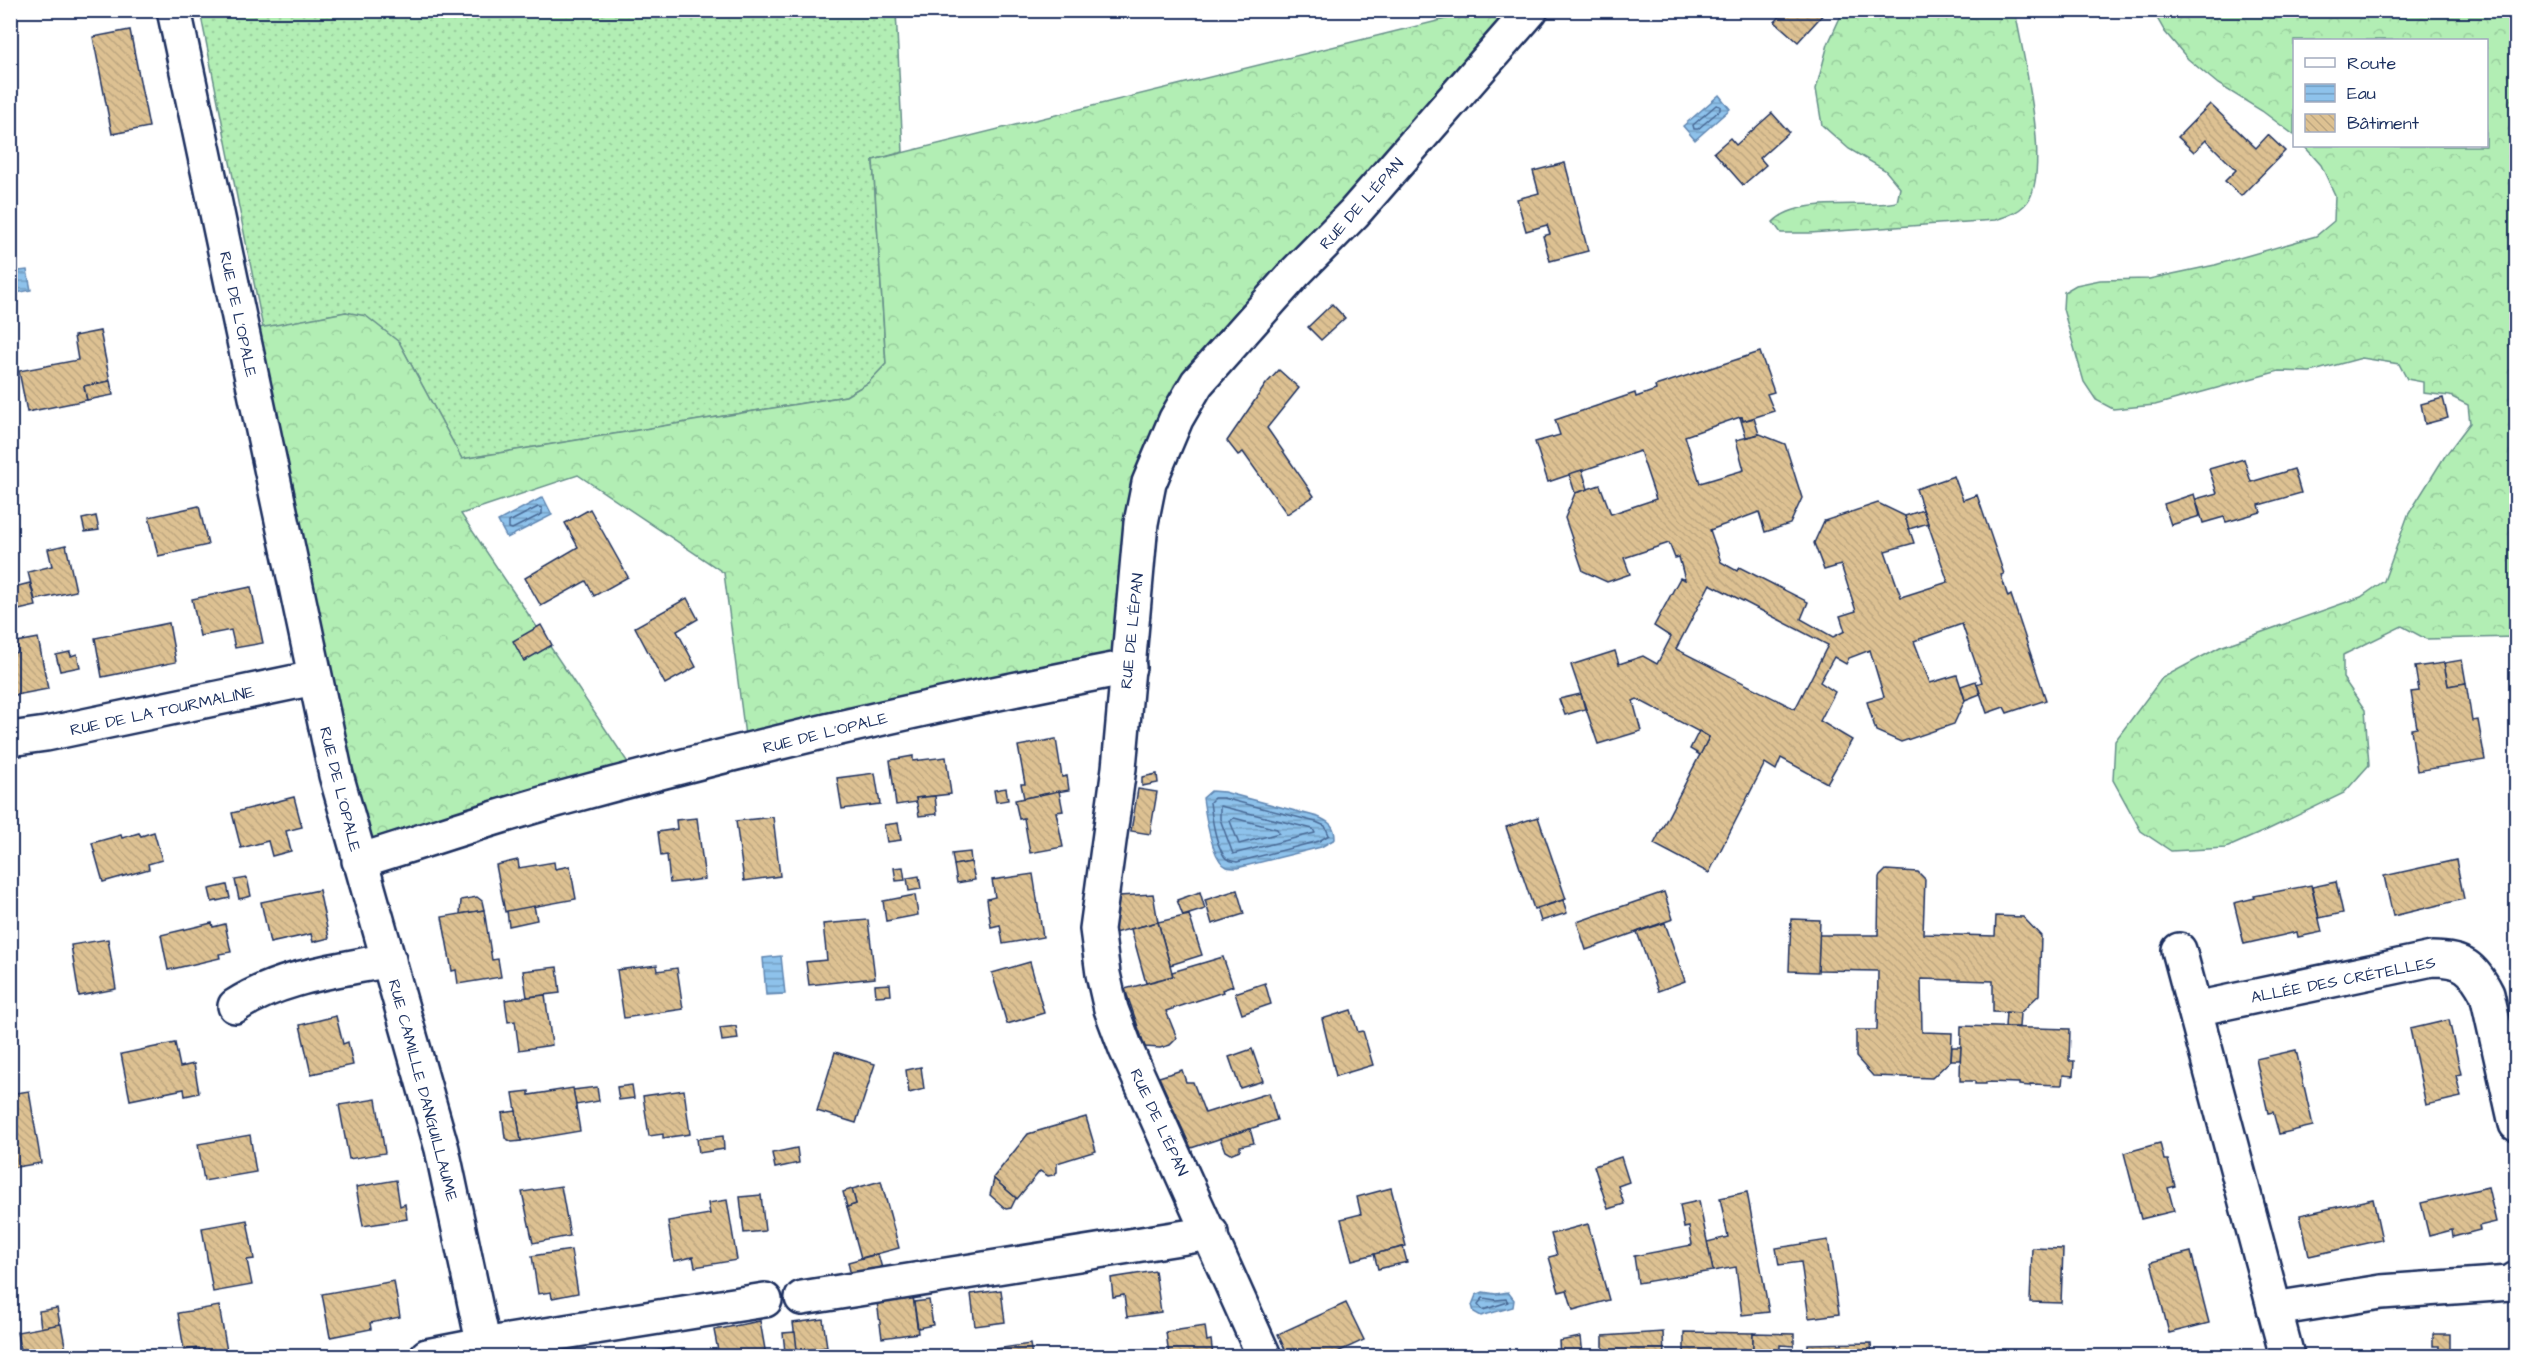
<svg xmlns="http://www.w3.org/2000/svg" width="2527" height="1367" font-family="'Architects Daughter',sans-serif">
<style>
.grass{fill:url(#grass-dots);stroke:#668e89;stroke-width:1.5}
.forest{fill:url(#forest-crowns);stroke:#668e89;stroke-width:1.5}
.water{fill:url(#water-rules);stroke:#6087b3;stroke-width:1.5}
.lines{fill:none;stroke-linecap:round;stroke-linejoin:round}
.shore{stroke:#496a96;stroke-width:1.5}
.building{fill:url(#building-back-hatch);stroke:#1b2f5e;stroke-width:1.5;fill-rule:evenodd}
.minor-casing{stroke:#1b2f5e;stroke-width:38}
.minor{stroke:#fff;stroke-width:33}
.labels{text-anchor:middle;stroke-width:5;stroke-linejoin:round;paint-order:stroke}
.street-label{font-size:16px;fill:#1b2f5e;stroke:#fff}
</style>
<defs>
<pattern id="grass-dots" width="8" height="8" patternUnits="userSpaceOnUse" patternTransform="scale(1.5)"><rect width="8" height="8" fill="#b2eeb4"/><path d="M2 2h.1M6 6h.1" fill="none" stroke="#98cc9d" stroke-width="1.8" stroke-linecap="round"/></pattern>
<pattern id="forest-crowns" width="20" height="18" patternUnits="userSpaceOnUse" patternTransform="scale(1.5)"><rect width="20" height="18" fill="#b2eeb4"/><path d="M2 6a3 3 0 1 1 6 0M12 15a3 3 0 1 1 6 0" fill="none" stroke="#98cc9d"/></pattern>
<pattern id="water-rules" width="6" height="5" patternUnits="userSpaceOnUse" patternTransform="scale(1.5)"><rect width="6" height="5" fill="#8ec2eb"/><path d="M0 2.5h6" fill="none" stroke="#739ec2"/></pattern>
<pattern id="building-back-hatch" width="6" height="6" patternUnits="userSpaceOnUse" patternTransform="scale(1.5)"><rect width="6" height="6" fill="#ddc192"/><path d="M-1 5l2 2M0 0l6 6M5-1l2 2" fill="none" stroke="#bda680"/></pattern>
</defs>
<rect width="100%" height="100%" fill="#fff"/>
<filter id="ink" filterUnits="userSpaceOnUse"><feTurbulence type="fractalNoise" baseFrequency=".0167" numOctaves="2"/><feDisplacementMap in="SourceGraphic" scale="12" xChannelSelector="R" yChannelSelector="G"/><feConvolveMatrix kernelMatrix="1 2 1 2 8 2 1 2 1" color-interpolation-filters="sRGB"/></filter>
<g filter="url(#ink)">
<!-- grass -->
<polygon class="grass" points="200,11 896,11 903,152 873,160 886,364 868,383 846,396 462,459 399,342 346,312 263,328"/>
<!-- forest -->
<g class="forest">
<polygon points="1478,11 1531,11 1163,449 1129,667 747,751 724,573 578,475 461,514 639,779 359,861 243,331 346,312 366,316 399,342 462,459 846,396 868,383 886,364 873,160"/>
<path d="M1843,11H2015C2023,55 2049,160 2030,198C2023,211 2008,216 1995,220L1810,233H1781L1773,222C1800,195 1862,209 1897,202L1900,188L1885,170L1849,149L1822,125L1816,89L1828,44Z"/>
<polygon points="2153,11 2516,11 2516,637 2426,639 2402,626 2343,655 2343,678 2365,710 2369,765 2344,793 2267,830 2226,848 2171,851 2141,831 2113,780 2115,741 2162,678 2220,647 2361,597 2384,581 2408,515 2445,456 2470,423 2468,405 2450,396 2423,393 2423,382 2407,379 2399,364 2362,358 2310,372 2279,371 2155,405 2113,409 2096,400 2084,382 2063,309 2064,292 2076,285 2100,280 2149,279 2215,265 2316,236 2334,221 2335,195 2321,165 2304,146 2486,146 2486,40 2294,40 2294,135 2262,111 2218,84 2188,59 2165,32"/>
</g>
<!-- water -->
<g class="water">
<polygon points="1719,95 1730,109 1695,140 1683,126"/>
<polygon points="27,270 31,290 11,294 11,272"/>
<polygon points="543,497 552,515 507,538 498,521"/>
<path d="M1211,791L1224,792L1318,817C1330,822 1335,826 1335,839L1321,847L1237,868C1234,868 1230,868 1227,867C1212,861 1205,813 1203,798Z"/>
<polygon points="781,956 785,994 766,995 763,958"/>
<polygon points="1483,1292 1496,1294 1508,1292 1514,1300 1513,1307 1481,1316 1474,1312 1472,1305 1476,1295"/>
</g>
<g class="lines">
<!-- shore -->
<g class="shore">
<polygon points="1716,105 1720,106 1720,110 1698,129 1694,129 1693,125"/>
<polygon points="538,507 542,508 542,514 512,529 509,528 509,522"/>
<path d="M1214,798H1223L1316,822L1325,826L1329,835L1319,841L1237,862C1232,861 1227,861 1224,856C1215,842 1212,818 1210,802Z"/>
<polygon points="1220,806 1313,829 1315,833 1233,854 1220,819"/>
<polygon points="1234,818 1277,829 1279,833 1239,844 1230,821"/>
<polygon points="1483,1298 1496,1300 1506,1299 1508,1302 1483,1310 1478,1304"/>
</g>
</g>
<!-- building -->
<g class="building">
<polygon points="1786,10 1827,10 1798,42 1775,22"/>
<polygon points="130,30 149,127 112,134 93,37"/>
<polygon points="2210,104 2256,148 2268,135 2285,151 2241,196 2225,181 2236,170 2206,140 2194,152 2178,137"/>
<polygon points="1772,113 1789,132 1760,158 1766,165 1743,185 1714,152 1730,138 1736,145"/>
<polygon points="1565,163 1588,251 1550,261 1543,236 1550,234 1547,225 1526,231 1517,199 1539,193 1533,171"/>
<polygon points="1332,304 1345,318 1321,340 1308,327"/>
<polygon points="100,331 110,381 84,386 87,400 27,412 19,371 78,360 74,336"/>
<path d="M1760,352L1774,392L1767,394L1774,411L1743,421L1742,417H1740L1685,436L1700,483L1744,470L1736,440L1760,434L1785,444L1802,498L1790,524L1765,532L1759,512L1710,530L1721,562L1737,571L1739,567L1808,602L1801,619L1833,637L1845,631L1840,616L1856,611L1841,565L1824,570L1814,543L1824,521L1878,503L1905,516L1914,543L1885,551L1901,597L1948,582L1916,489L1954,476L1963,500L1977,495L2004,574L2001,575L2008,597L2011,595L2046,700L2007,713L2004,707L1987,713L1977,684L1982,682L1962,624L1914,641L1930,683L1957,675L1965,700L1954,724L1901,742L1876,731L1867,702L1884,697L1870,650L1849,658L1846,664L1834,657L1820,682L1835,692L1820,721L1852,740L1827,783L1781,758L1776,770L1765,763L1709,873L1654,844L1709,737L1637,699L1633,701L1641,731L1598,744L1571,665L1615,651L1619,664L1643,656L1657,664L1671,637L1654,626L1680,578L1685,580L1679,557L1675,558L1669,543L1624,558L1630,574L1607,582L1583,571L1565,518L1575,493L1600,485L1611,514L1656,499L1640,451L1548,482L1535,442L1560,435L1555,420L1635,393L1636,397L1656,390L1655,386ZM1710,584L1828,645L1795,709L1676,649Z"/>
<polygon points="1279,370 1299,388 1267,428 1314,496 1287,514 1243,452 1238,455 1227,441 1266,384"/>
<polygon points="110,381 113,395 87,400 84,386"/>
<polygon points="2443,398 2448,418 2425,424 2421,404"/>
<polygon points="1740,417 1742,417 1743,421 1754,418 1759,434 1746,437"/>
<polygon points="2244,459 2251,482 2294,469 2301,493 2259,505 2261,512 2226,522 2224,517 2203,523 2196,499 2217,493 2209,469"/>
<polygon points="1582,470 1588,489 1575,493 1569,474"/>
<polygon points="2194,494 2200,516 2171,525 2164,504"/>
<polygon points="199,506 208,545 158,556 149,517"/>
<polygon points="590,509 628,577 594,596 586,581 541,606 525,578 578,547 565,523"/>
<polygon points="1923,510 1928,523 1909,529 1905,516"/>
<polygon points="96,516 99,530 85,532 82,519"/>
<polygon points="66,545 76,591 35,600 28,572 52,566 48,549"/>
<polygon points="30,583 36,606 10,612 10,588"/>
<polygon points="251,587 263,643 235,648 231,630 200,636 192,599"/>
<polygon points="687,598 698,619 677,631 696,667 665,684 635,627"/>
<polygon points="169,623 176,662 102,677 95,638"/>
<polygon points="541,625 552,645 524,661 513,641"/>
<polygon points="38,638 48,689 10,696 10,654 18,652 16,642"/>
<polygon points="70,652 71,656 77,654 80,667 60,671 56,655"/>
<polygon points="2462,660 2466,683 2448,686 2444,663"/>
<polygon points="2444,663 2448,686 2466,683 2472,721 2478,720 2485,760 2417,771 2411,729 2417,728 2411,692 2419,691 2415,667"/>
<polygon points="1976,681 1980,694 1965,700 1961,686"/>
<polygon points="1581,694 1585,709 1565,715 1559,699"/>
<polygon points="1699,731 1709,737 1700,755 1690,749"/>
<polygon points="1056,739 1062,777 1067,776 1069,790 1024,798 1021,784 1025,784 1018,746"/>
<polygon points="913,756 913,761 946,757 951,794 916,798 917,802 896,805 890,760"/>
<polygon points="875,773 880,804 842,809 837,778"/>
<polygon points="1157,774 1158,783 1142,786 1142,777"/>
<polygon points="1006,788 1008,800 996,802 994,790"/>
<polygon points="1138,789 1157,792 1150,834 1131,831"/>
<polygon points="1059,791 1063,811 1056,812 1063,847 1030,853 1024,818 1019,819 1015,800"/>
<polygon points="935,796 937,814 919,816 916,798"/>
<polygon points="294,797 302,827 286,831 291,851 272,856 268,841 241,848 232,813"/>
<polygon points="773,817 780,876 744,881 736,821"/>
<polygon points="1538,817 1566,899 1534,909 1506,827"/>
<polygon points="697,818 705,879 670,883 667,855 661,856 658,832 677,829 676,820"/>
<polygon points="898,823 901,840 887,842 884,825"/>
<polygon points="154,832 162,860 148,864 149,869 103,882 92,843 121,835 122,838 139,833 141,836"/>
<polygon points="970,852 971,862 954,865 952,854"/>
<polygon points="518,860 519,868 554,862 555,869 570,866 576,899 505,912 496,865"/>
<polygon points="2456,860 2464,899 2393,916 2384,876"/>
<polygon points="971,862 975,880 957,883 954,865"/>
<polygon points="903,867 905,880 896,881 894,868"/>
<polygon points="1886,870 1918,872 1925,879 1923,934 1995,936 1996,916 2023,917 2041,936 2039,995 2020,1013 1993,1012 1993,981 1921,979 1922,1032 1952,1033 1951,1060 1932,1078 1873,1076 1856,1057 1856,1030 1877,1030 1878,971 1818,970 1819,935 1878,935 1879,877"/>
<polygon points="1033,874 1043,937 1003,944 1000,925 991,927 987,899 995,897 992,880"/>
<polygon points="919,876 921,889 909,891 907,878"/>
<polygon points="247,878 251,896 239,899 235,880"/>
<polygon points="2336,882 2343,913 2319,918 2312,887"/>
<polygon points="227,885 230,898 212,902 209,889"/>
<polygon points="2311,885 2322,932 2298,937 2297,932 2244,944 2234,903 2255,898 2254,896"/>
<polygon points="319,890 329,938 313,942 311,934 270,943 261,902"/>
<polygon points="1237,890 1244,914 1212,924 1205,900"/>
<polygon points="1200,892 1205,909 1183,916 1177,900"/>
<polygon points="1664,892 1673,919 1586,950 1577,922"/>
<polygon points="1153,894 1158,922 1114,933 1119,896"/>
<polygon points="915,895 918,915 886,921 883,901"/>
<polygon points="477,897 482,901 484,910 460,914 461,900"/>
<polygon points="1563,900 1567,913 1541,921 1537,909"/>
<polygon points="534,906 537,920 509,926 507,911"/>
<polygon points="484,910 492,960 498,959 501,977 458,984 456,970 452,971 442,917"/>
<polygon points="1189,915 1202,955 1170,965 1158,922"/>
<polygon points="1791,919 1820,920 1818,972 1789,971"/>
<polygon points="868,920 875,978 809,985 806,962 827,960 823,924"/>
<polygon points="1158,922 1173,976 1146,983 1131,929"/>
<polygon points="212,923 213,927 225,924 231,952 219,954 220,958 168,970 161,935"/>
<polygon points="1665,923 1685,981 1658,991 1637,932"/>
<polygon points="108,939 116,989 79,996 71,945"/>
<polygon points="1223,957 1233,986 1222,990 1223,992 1166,1011 1177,1038 1170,1045 1160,1048 1145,1047 1125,989 1173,976 1172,972"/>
<polygon points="1030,962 1044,1013 1007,1024 992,973"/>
<polygon points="657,965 658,971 677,968 683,1009 624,1018 617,970"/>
<polygon points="557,967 560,993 527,997 523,971"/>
<polygon points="1265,983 1271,1004 1242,1014 1235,993"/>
<polygon points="890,984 891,995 876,996 875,985"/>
<polygon points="545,995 552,1045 519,1050 515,1021 508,1022 505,1000"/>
<polygon points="1351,1010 1358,1032 1363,1031 1373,1065 1336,1076 1322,1019"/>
<polygon points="2006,1012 2020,1013 2019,1027 2005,1027"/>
<polygon points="336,1016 343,1044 348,1042 353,1065 311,1074 300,1025"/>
<polygon points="2449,1020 2461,1074 2456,1075 2461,1097 2426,1105 2410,1029"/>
<polygon points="736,1026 738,1039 722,1041 720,1028"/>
<polygon points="1961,1026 2070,1029 2069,1061 2074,1061 2073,1076 2063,1075 2062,1085 2030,1084 2030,1086 2019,1085 2019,1083 1986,1082 1986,1084 1975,1084 1975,1081 1960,1081"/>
<polygon points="175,1043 180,1067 194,1064 199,1093 185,1096 184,1089 130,1100 121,1054"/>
<polygon points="1952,1047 1961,1047 1960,1060 1951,1060"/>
<polygon points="1252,1049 1263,1081 1240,1088 1229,1057"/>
<polygon points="2296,1050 2313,1126 2279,1134 2273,1112 2268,1113 2256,1059"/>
<polygon points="835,1052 875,1064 856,1123 817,1111"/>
<polygon points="921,1067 924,1089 909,1093 906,1070"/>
<polygon points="1182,1070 1186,1082 1193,1082 1205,1113 1269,1093 1277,1120 1191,1148 1159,1077"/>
<polygon points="632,1085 634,1098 619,1100 617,1087"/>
<polygon points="597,1087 599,1101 576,1105 573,1090"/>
<polygon points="573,1088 580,1131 521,1141 513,1093 529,1091 529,1095"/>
<polygon points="684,1090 690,1134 663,1138 663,1134 649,1136 643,1096"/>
<polygon points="29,1091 41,1163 10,1168 10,1094"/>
<polygon points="376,1099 385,1153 349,1159 339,1105"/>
<polygon points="516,1111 521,1141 512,1142 505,1138 502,1113"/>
<polygon points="1086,1117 1096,1151 1057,1163 1057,1172 1053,1175 1048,1176 1040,1171 1017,1199 993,1178 1028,1134"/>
<polygon points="1250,1129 1254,1143 1240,1146 1240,1150 1230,1154 1225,1151 1220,1138"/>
<polygon points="250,1135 256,1172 204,1181 198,1144"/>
<polygon points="723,1136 724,1149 699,1153 697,1139"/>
<polygon points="2160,1143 2164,1160 2168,1160 2175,1186 2168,1188 2174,1211 2141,1219 2124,1153"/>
<polygon points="797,1148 799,1163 775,1168 772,1153"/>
<polygon points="1621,1157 1629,1182 1618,1186 1624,1204 1608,1209 1594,1166"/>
<polygon points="994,1179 1016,1198 1011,1208 1006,1209 990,1195"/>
<polygon points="396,1180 400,1206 405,1204 407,1219 363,1226 356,1187"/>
<polygon points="881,1181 899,1248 861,1258 847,1207 856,1204 852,1189"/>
<polygon points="561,1186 570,1236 533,1243 522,1192"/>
<polygon points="2488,1187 2496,1222 2479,1226 2480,1230 2453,1237 2452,1230 2429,1236 2421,1203"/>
<polygon points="1391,1188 1406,1246 1352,1260 1341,1219 1361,1214 1357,1197"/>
<polygon points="852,1189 856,1204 847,1207 843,1192"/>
<polygon points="1747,1192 1769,1312 1742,1315 1736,1267 1713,1271 1707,1242 1728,1237 1720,1198"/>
<polygon points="761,1195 765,1231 744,1233 740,1197"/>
<polygon points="2373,1199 2382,1240 2309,1256 2300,1215"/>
<polygon points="727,1200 737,1260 695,1267 693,1257 674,1261 668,1221 710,1214 708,1203"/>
<polygon points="1699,1201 1713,1271 1638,1283 1634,1256 1692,1245 1689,1227 1684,1228 1680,1205"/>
<polygon points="247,1220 254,1259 247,1260 252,1285 213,1292 202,1228"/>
<polygon points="1588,1224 1609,1300 1573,1310 1567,1290 1559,1292 1549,1257 1557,1255 1551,1234"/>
<polygon points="1828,1240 1839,1314 1809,1318 1801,1262 1779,1265 1776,1248"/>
<polygon points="1403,1247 1407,1262 1378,1269 1374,1254"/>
<polygon points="2032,1248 2063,1249 2061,1303 2030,1302"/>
<polygon points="571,1250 578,1293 552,1298 551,1292 538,1294 532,1256"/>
<polygon points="2191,1252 2209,1323 2169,1333 2151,1262"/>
<polygon points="878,1254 883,1272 852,1280 848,1262"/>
<polygon points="1155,1271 1161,1312 1127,1317 1124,1295 1113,1297 1111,1278"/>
<polygon points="394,1281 400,1317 370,1323 371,1329 330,1337 322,1294"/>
<polygon points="1001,1290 1005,1322 975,1326 971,1294"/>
<polygon points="913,1296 918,1333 882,1338 877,1302"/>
<polygon points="929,1300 933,1325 918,1328 914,1302"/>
<polygon points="1346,1303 1364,1340 1329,1356 1288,1356 1278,1334"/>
<polygon points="219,1306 227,1351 200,1355 199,1348 184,1350 178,1313"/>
<polygon points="57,1308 60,1324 41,1328 39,1311"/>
<polygon points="823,1319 827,1347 797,1352 793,1323"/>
<polygon points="760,1321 766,1355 719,1356 714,1330"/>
<polygon points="61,1324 67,1356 21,1356 17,1332"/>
<polygon points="1205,1326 1207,1341 1211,1340 1213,1356 1169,1356 1166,1332"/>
<polygon points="795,1332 797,1350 785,1352 783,1333"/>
<polygon points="1663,1332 1664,1356 1603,1356 1603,1336"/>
<polygon points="1684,1332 1753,1333 1753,1356 1684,1356"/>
<polygon points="1753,1333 1794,1334 1794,1346 1780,1345 1780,1350 1753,1350"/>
<polygon points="2433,1334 2450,1334 2450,1356 2439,1356 2439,1346 2433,1346"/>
<polygon points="1581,1337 1583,1356 1560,1356 1559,1341"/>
<polygon points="1871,1343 1872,1356 1808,1356 1808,1344"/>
<polygon points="1030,1344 1032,1356 962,1356 962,1354"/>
<polygon points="673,1348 674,1356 628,1355"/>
<polygon points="686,1349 687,1356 674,1356 673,1351"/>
</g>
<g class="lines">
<!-- minor casing -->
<g class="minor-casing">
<g id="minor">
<polyline points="174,10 336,775 442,1149 486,1356"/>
<polyline points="10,739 46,734 314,678"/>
<path d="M359,861C427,840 494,817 563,798C750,747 938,703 1129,667"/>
<polyline points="2179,950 2287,1356"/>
<path d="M235,1006C282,976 335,971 389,960"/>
<path d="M2195,1009L2432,959C2463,959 2473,967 2487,994L2516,1124"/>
<polyline points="802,1298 1211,1233"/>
<polyline points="2274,1309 2381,1292 2511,1283 2516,1279"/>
<polyline points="427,1356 483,1345 765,1300"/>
<polyline points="1264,1356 1126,1049 1111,1009 1103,974 1097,929 1119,768 1141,523 1149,483 1176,419 1197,383 1294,274 1354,213 1531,10"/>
</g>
</g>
<!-- minor -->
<use href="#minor" class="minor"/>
</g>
</g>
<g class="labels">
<!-- street labels -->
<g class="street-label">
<text transform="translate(1361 203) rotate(-48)" y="6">RUE DE L'ÉPAN</text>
<text transform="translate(239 314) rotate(78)" y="6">RUE DE L'OPALE</text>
<text transform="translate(1131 631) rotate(-84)" y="6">RUE DE L'ÉPAN</text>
<text transform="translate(162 710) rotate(-12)" y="6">RUE DE LA TOURMALINE</text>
<text transform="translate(825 732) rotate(-14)" y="6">RUE DE L'OPALE</text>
<text transform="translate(341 789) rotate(76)" y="6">RUE DE L'OPALE</text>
<text transform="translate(2343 979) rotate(-11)" y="6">ALLÉE DES CRÉTELLES</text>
<text transform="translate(424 1090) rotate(75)" y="6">RUE CAMILLE DANGUILLAUME</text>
<text transform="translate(1160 1122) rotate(65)" y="6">RUE DE L'ÉPAN</text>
</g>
</g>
<!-- margin -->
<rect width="2527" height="1367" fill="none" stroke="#fff" stroke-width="36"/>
<rect x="18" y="18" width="2491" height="1331" fill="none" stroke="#1b2f5e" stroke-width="2" filter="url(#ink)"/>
<!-- legend -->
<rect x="2293" y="39" width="195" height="108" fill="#ffffff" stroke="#a4acbf" stroke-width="1.5"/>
<rect x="2305" y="58" width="30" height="9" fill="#ffffff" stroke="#a4acbf" stroke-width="1.5"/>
<text x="2347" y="69" font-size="18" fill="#1b2f5e">Route</text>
<rect x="2305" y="84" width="30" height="18" fill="url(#water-rules)" stroke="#a4acbf" stroke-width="1.5"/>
<text x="2347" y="99" font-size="18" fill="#1b2f5e">Eau</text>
<rect x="2305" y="114" width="30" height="18" fill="url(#building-back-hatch)" stroke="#a4acbf" stroke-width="1.5"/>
<text x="2347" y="129" font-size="18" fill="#1b2f5e">Bâtiment</text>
</svg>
